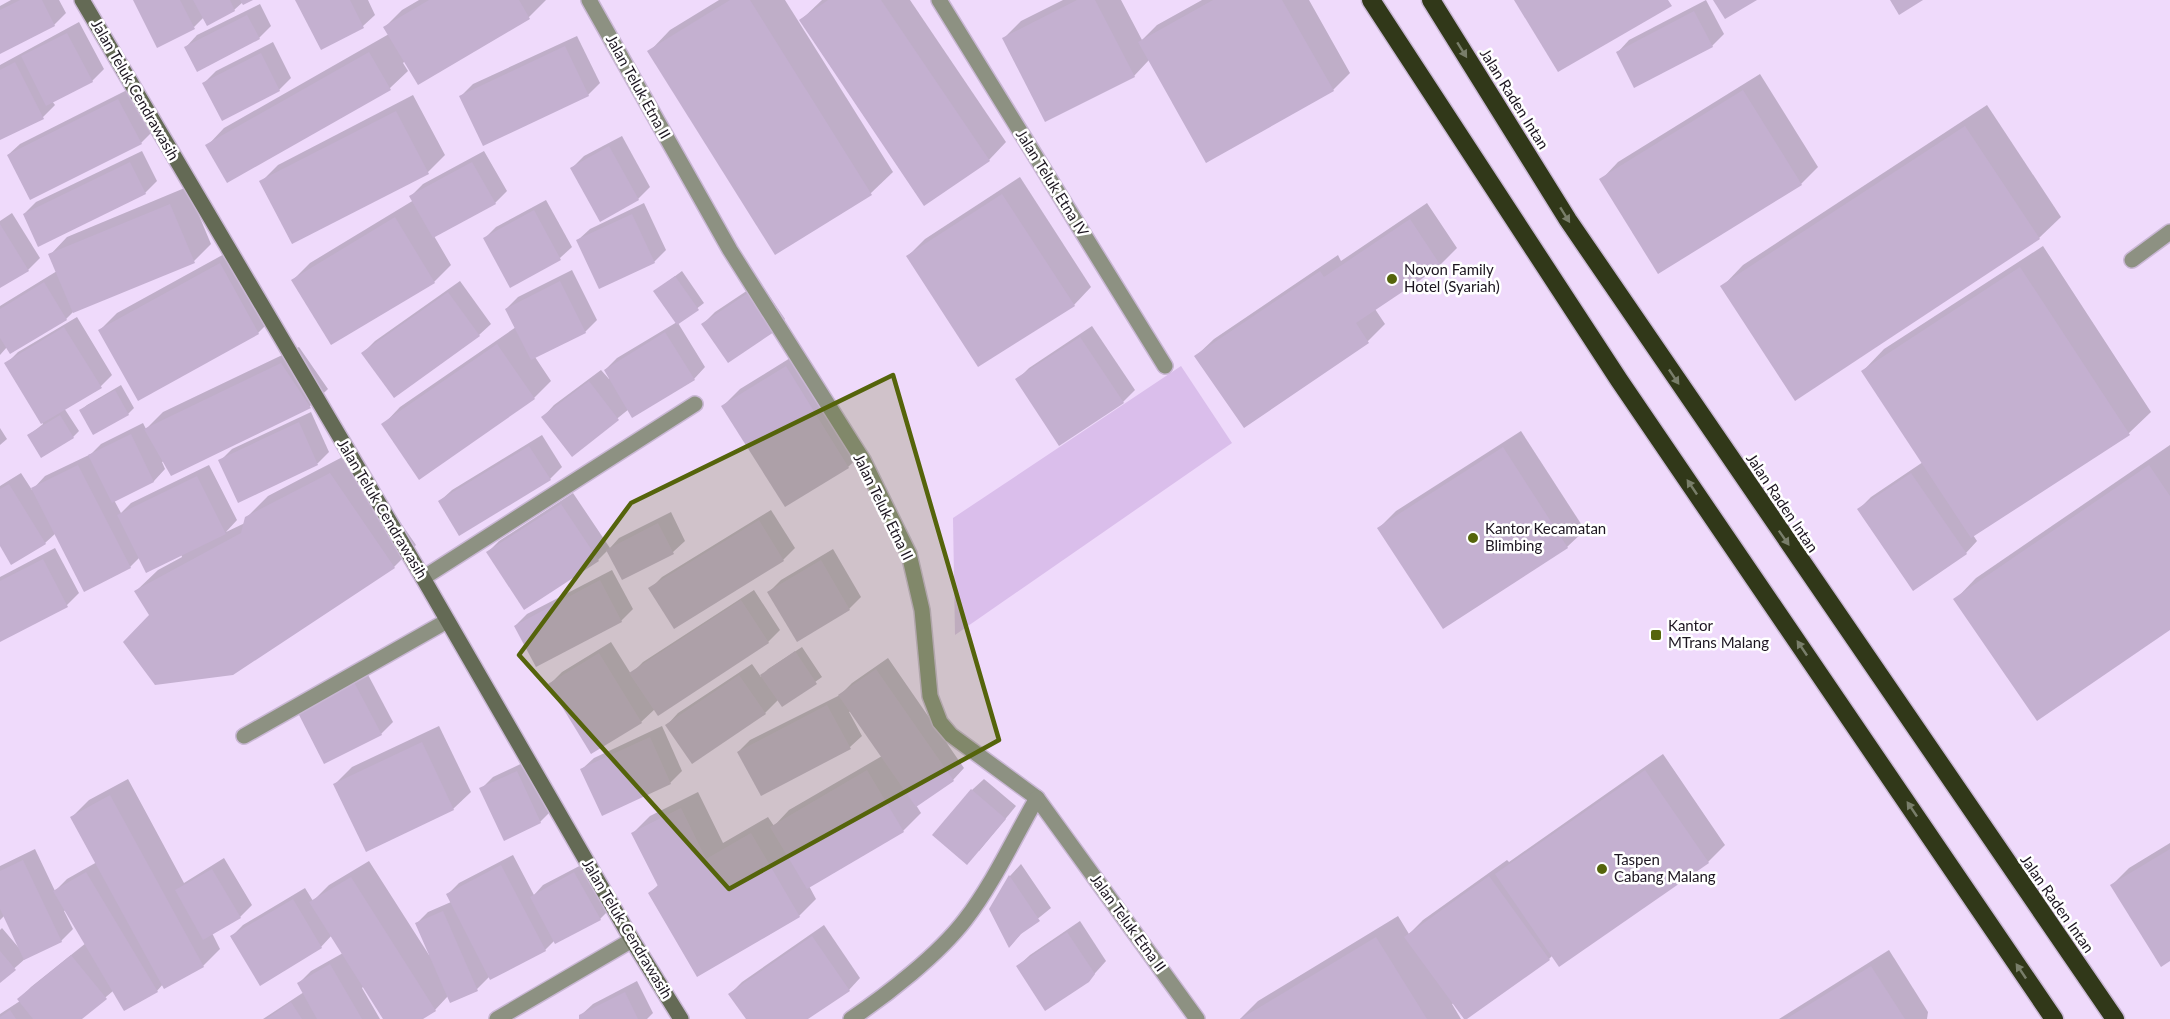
<svg xmlns="http://www.w3.org/2000/svg" width="2170" height="1019" font-family="Lato,sans-serif">
<style>
.green{fill:#dabeeb}
.shadow{fill:#0003}
.building{fill:#c4b0d0}
.lines{fill:none;stroke-linecap:round;stroke-linejoin:round}
.lane-casing{stroke:#c9b7d4;stroke-width:18}
.street-casing{stroke:#c9b7d4;stroke-width:18}
.secondary-casing{stroke:#c9b7d4;stroke-width:18}
.highway-casing{stroke:#c9b7d4;stroke-width:21}
.lane{stroke:#8d9182;stroke-width:15}
.street{stroke:#8d9182;stroke-width:15}
.secondary{stroke:#646a55;stroke-width:15}
.highway{stroke:#313819;stroke-width:18}
.oneway{fill:#797e6a}
.marked{fill:#55640b;fill-opacity:0.2;stroke:#55640b;stroke-width:4.5;stroke-linejoin:round}
.poi-dot{fill:#55640b;stroke:#fff;stroke-width:2}
.labels{text-anchor:middle;stroke-width:5;stroke-linejoin:round;paint-order:stroke}
.street-label{font-size:15px;fill:#1c1520;stroke:#fff}
.poi-label{font-size:15px;fill:#1c1520;stroke:#fff;text-anchor:start}
</style>
<rect width="100%" height="100%" fill="#efdafb"/>
<!-- green -->
<polygon class="green" points="1181,366 1232,443 955,635 953,518"/>
<!-- shadow -->
<g class="shadow">
<polygon points="11,0 59,0 66,13 54,25 0,52 0,6"/>
<polygon points="135,0 250,0 243,2 234,10 204,17 194,27"/>
<polygon points="297,0 368,0 375,15 363,26 322,48"/>
<polygon points="419,0 546,0 529,17 418,83 405,61 403,63 408,71 390,88 227,181 207,146 224,128 389,34 385,27 402,10"/>
<polygon points="719,0 785,0 893,172 871,193 775,253 649,52 670,30"/>
<polygon points="822,0 910,0 1006,142 989,160 801,20"/>
<polygon points="1063,0 1121,0 1142,40 1157,25 1202,0 1309,0 1350,73 1333,90 1149,60 1134,76 1004,38 1021,21"/>
<polygon points="1706,0 1724,34 1712,46 1618,52 1629,40"/>
<polygon points="260,4 271,26 259,38 186,47 197,35"/>
<polygon points="79,22 104,69 92,81 52,101 55,105 43,117 0,139 0,65"/>
<polygon points="577,36 600,83 588,95 461,96 473,84"/>
<polygon points="273,42 291,78 279,90 223,119 204,83 216,71"/>
<polygon points="1760,74 1818,167 1801,184 1658,272 1601,180 1618,162"/>
<polygon points="131,88 153,131 141,143 8,155 20,144"/>
<polygon points="413,95 445,155 428,172 261,182 278,165"/>
<polygon points="1987,105 2061,217 2039,238 1722,287 1743,265"/>
<polygon points="622,136 650,187 638,199 572,168 584,156"/>
<polygon points="142,151 157,181 145,193 24,214 36,202"/>
<polygon points="484,151 507,191 495,203 434,236 451,265 434,282 293,280 310,263 414,200 411,196 423,184"/>
<polygon points="1020,177 1091,287 1074,305 908,256 925,239"/>
<polygon points="187,187 211,244 194,261 73,312 66,319 7,347 0,355 0,306 57,271 50,255 67,237"/>
<polygon points="546,200 572,247 560,258 485,238 496,227"/>
<polygon points="644,203 666,250 654,262 578,240 590,229"/>
<polygon points="1427,203 1457,248 1440,265 1375,309 1385,324 1368,341 1244,426 1196,356 1214,339 1338,255 1341,261"/>
<polygon points="12,213 40,258 28,270 0,286 0,221"/>
<polygon points="2043,246 2151,412 2129,433 1973,535 1977,541 1966,553 1859,509 1871,497 1923,462 1863,371 1884,349"/>
<polygon points="237,247 275,316 258,333 100,330 117,313"/>
<polygon points="572,270 597,320 585,332 535,357 551,381 534,398 383,425 400,407 516,327 506,309 518,297"/>
<polygon points="682,271 704,303 678,323 705,367 694,379 629,409 572,455 543,417 554,405 601,370 609,379 610,378 605,370 617,358 677,322 655,291"/>
<polygon points="460,281 491,324 479,335 363,353 375,341"/>
<polygon points="760,282 785,319 773,331 703,324 715,312"/>
<polygon points="77,317 112,375 101,386 64,408 79,431 73,437 29,435 43,424 6,364 18,352"/>
<polygon points="1092,326 1135,390 1123,402 1059,444 1017,380 1029,368"/>
<polygon points="299,347 328,389 310,406 172,474 164,461 162,462 165,469 154,481 114,500 121,513 131,503 209,465 237,520 226,532 245,523 246,518 268,496 352,452 416,545 394,567 232,674 151,615 136,591 158,570 182,557 181,554 140,557 130,567 56,533 45,543 12,563 0,543 0,486 21,473 32,490 45,476 91,454 101,444 143,423 146,429 163,412"/>
<polygon points="803,350 866,450 848,467 785,505 723,406 740,389"/>
<polygon points="121,385 134,408 128,414 94,433 81,410 87,405"/>
<polygon points="311,412 329,452 318,463 239,501 220,461 232,449"/>
<polygon points="0,428 7,439 0,445"/>
<polygon points="1521,431 1585,530 1567,547 1444,627 1379,528 1396,511"/>
<polygon points="542,435 562,467 550,479 440,501 452,490"/>
<polygon points="2170,445 2170,628 1955,600 1976,578"/>
<polygon points="573,493 610,548 619,538 671,512 685,541 673,552 622,578 608,550 598,560 487,553 499,541"/>
<polygon points="771,510 795,548 783,560 674,627 650,589 662,577"/>
<polygon points="55,548 79,593 67,605 0,640 0,577"/>
<polygon points="833,549 861,597 849,609 769,592 781,580"/>
<polygon points="612,570 633,609 621,621 515,626 527,614"/>
<polygon points="754,590 780,630 768,642 658,714 655,709 641,722 592,752 550,684 562,672 611,642 631,674 643,662"/>
<polygon points="802,647 822,677 783,705 779,699 765,713 692,762 667,725 678,713 752,664 761,677 768,669"/>
<polygon points="888,658 964,768 953,780 916,805 921,813 903,831 809,886 816,899 799,916 650,893 659,884 633,833 650,816 698,792 723,843 768,817 774,826 789,810 882,756 851,711 849,712 862,736 850,747 738,752 750,740 840,695 852,683"/>
<polygon points="366,671 393,722 381,734 298,711"/>
<polygon points="439,726 471,792 453,809 335,784 352,767"/>
<polygon points="662,726 682,771 670,783 582,769 594,758"/>
<polygon points="1663,754 1725,845 1708,862 1559,964 1553,955 1549,959 1454,1003 1452,1004 1461,1019 1240,1019 1258,1001 1398,916 1409,934 1423,920 1507,860 1509,862"/>
<polygon points="529,760 552,810 540,822 481,789 493,777"/>
<polygon points="128,779 184,883 224,858 252,905 240,917 212,933 220,949 203,966 163,984 157,991 113,991 80,1019 0,1019 0,1014 20,1001 19,999 31,987 86,943 66,910 64,911 73,929 61,941 26,958 0,981 0,930 2,928 19,948 5,915 0,920 0,866 35,849 55,891 67,879 97,862 72,817 89,800"/>
<polygon points="984,779 1016,806 979,851 972,790"/>
<polygon points="2170,843 2170,960 2112,885 2129,868"/>
<polygon points="513,855 534,895 543,885 587,862 612,907 600,919 555,940 545,950 490,976 477,989 448,996 435,1010 420,1019 385,1019 364,986 362,988 380,1019 263,1019 304,992 299,983 311,971 343,953 332,935 321,947 261,983 231,937 243,925 305,888 313,901 329,885 369,861 429,955 430,954 417,923 428,912 451,902 447,895 459,883"/>
<polygon points="1021,864 1051,908 1025,929 1010,946 990,909 1010,876"/>
<polygon points="1080,921 1106,961 1088,981 1018,966 1030,955"/>
<polygon points="824,925 860,978 849,990 806,1019 748,1019 730,994 742,982"/>
<polygon points="1889,950 1928,1012 1927,1019 1779,1019"/>
<polygon points="637,981 653,1013 647,1019 580,1019 580,1016 593,1004"/>
</g>
<!-- building -->
<g class="building">
<polygon points="20,0 42,0 55,26 0,54 0,10"/>
<polygon points="133,0 180,0 195,29 157,48"/>
<polygon points="193,0 230,0 235,11 207,26"/>
<polygon points="240,0 253,0 243,5"/>
<polygon points="295,0 350,0 364,28 321,50"/>
<polygon points="429,0 519,0 530,19 418,85 383,27"/>
<polygon points="730,0 750,0 872,195 775,255 647,51"/>
<polygon points="828,0 881,0 990,161 924,206 799,20"/>
<polygon points="1077,0 1095,0 1135,77 1045,122 1002,38"/>
<polygon points="1213,0 1282,0 1334,91 1206,163 1138,42"/>
<polygon points="1514,0 1668,0 1672,6 1558,72"/>
<polygon points="1713,0 1757,0 1725,19"/>
<polygon points="1890,0 1923,0 1899,15"/>
<polygon points="1694,11 1713,47 1634,88 1616,52"/>
<polygon points="247,15 260,39 197,72 184,47"/>
<polygon points="67,33 93,82 46,106 21,56"/>
<polygon points="565,46 589,96 483,146 459,96"/>
<polygon points="369,52 391,90 227,183 205,145"/>
<polygon points="261,53 280,91 222,121 202,83"/>
<polygon points="15,62 44,119 0,140 0,70"/>
<polygon points="1743,90 1802,185 1658,274 1599,179"/>
<polygon points="118,99 142,144 30,200 7,155"/>
<polygon points="396,111 429,174 292,244 259,181"/>
<polygon points="1965,126 2040,239 1795,401 1720,286"/>
<polygon points="609,146 639,200 600,222 570,168"/>
<polygon points="130,162 146,194 38,247 23,214"/>
<polygon points="472,162 496,204 433,238 409,196"/>
<polygon points="1002,194 1075,306 978,367 906,256"/>
<polygon points="170,204 195,263 73,313 48,254"/>
<polygon points="534,210 561,260 510,288 483,238"/>
<polygon points="632,214 655,263 599,289 576,240"/>
<polygon points="395,217 435,283 331,345 291,280"/>
<polygon points="1410,219 1441,266 1356,323 1369,343 1244,428 1194,356 1320,271 1324,277"/>
<polygon points="0,224 29,271 0,288"/>
<polygon points="220,263 259,334 138,401 98,330"/>
<polygon points="2020,267 2130,435 1971,538 1861,371"/>
<polygon points="675,276 699,310 677,325 653,291"/>
<polygon points="560,281 586,333 531,360 505,309"/>
<polygon points="44,282 67,320 10,354 0,338 0,309"/>
<polygon points="448,292 480,336 394,398 361,353"/>
<polygon points="748,293 774,332 728,363 701,324"/>
<polygon points="64,327 102,388 41,424 4,363"/>
<polygon points="665,332 695,380 632,418 604,370"/>
<polygon points="1080,337 1124,403 1059,446 1015,379"/>
<polygon points="497,344 535,399 419,480 381,424"/>
<polygon points="281,363 311,408 171,476 144,429"/>
<polygon points="786,366 849,468 785,507 721,406"/>
<polygon points="589,381 619,420 572,457 541,417"/>
<polygon points="115,390 129,415 93,435 79,410"/>
<polygon points="60,415 74,438 41,458 27,435"/>
<polygon points="299,422 318,465 238,503 218,460"/>
<polygon points="131,434 154,482 112,503 88,455"/>
<polygon points="529,446 551,480 459,536 438,501"/>
<polygon points="1503,447 1568,548 1443,629 1377,528"/>
<polygon points="78,465 131,568 84,592 31,488"/>
<polygon points="2149,465 2170,496 2170,630 2037,721 1953,599"/>
<polygon points="330,473 395,568 233,675 155,685 123,642 149,615 134,591 241,533 245,517"/>
<polygon points="1911,473 1967,554 1913,591 1857,509"/>
<polygon points="197,476 226,534 146,573 117,515"/>
<polygon points="9,484 46,544 11,565 0,546 0,489"/>
<polygon points="561,504 599,561 524,610 486,552"/>
<polygon points="759,520 784,561 674,629 648,588"/>
<polygon points="658,523 674,554 622,580 606,550"/>
<polygon points="43,559 68,607 0,642 0,581"/>
<polygon points="821,560 850,610 797,642 767,592"/>
<polygon points="600,580 622,622 536,667 514,626"/>
<polygon points="741,600 769,643 658,716 629,673"/>
<polygon points="795,651 817,684 782,707 760,675"/>
<polygon points="599,653 642,723 591,754 548,684"/>
<polygon points="876,669 954,781 916,807 838,695"/>
<polygon points="739,675 766,714 692,764 665,725"/>
<polygon points="354,682 382,735 324,764 297,711"/>
<polygon points="827,705 851,749 761,796 737,752"/>
<polygon points="650,737 671,784 602,816 580,769"/>
<polygon points="422,742 454,810 366,852 333,784"/>
<polygon points="867,770 904,832 807,889 770,827"/>
<polygon points="1645,770 1709,863 1559,967 1495,874"/>
<polygon points="517,771 541,823 504,841 479,788"/>
<polygon points="971,789 1006,819 967,865 932,835"/>
<polygon points="110,795 204,967 164,989 70,817"/>
<polygon points="681,808 706,859 751,833 800,917 697,977 648,893 658,886 631,833"/>
<polygon points="2170,849 2170,961 2161,967 2110,885"/>
<polygon points="23,860 62,942 24,960 0,909 0,871"/>
<polygon points="501,865 546,951 490,980 446,894"/>
<polygon points="212,869 241,918 203,940 175,890"/>
<polygon points="86,872 158,992 124,1011 53,891"/>
<polygon points="574,872 601,920 555,944 530,897"/>
<polygon points="1009,875 1040,921 1021,934 1009,948 989,909"/>
<polygon points="1489,876 1550,960 1467,1019 1464,1019 1404,937"/>
<polygon points="351,877 436,1011 423,1019 383,1019 309,902"/>
<polygon points="293,899 322,948 260,986 230,936"/>
<polygon points="443,911 478,991 450,1003 415,923"/>
<polygon points="1067,932 1095,974 1089,982 1045,1011 1016,966"/>
<polygon points="812,936 850,991 808,1019 746,1019 728,994"/>
<polygon points="1376,937 1427,1019 1240,1019"/>
<polygon points="0,951 16,970 0,983"/>
<polygon points="71,955 107,999 82,1019 33,1019 17,999"/>
<polygon points="330,964 362,1019 317,1019 297,983"/>
<polygon points="1871,966 1905,1019 1786,1019"/>
<polygon points="625,992 638,1019 579,1019 579,1015"/>
<polygon points="291,1002 302,1019 266,1019"/>
<polygon points="10,1010 16,1019 0,1019 0,1017"/>
</g>
<g class="lines">
<!-- lane casing -->
<g class="lane-casing">
<polyline id="lane" points="423,578 695,404"/>
</g>
<!-- street casing -->
<g class="street-casing">
<g id="street">
<polyline points="589,0 730,250 863,460 909,554 922,610 930,696 940,722 951,735 1037,798 1197,1019"/>
<polyline points="939,0 1165,366"/>
<polyline points="2132,260 2170,232"/>
<polyline points="244,736 447,621"/>
<polyline points="497,1019 632,940"/>
<path d="M851,1019C888,994 938,955 965,920C993,884 1014,838 1037,798"/>
</g>
</g>
<!-- secondary casing -->
<g class="secondary-casing">
<polyline id="secondary" points="82,0 423,578 632,940 681,1019"/>
</g>
<!-- highway casing -->
<g class="highway-casing">
<g id="highway">
<polyline points="1371,0 1619,380 2054,1019"/>
<polyline points="1431,0 1568,220 2115,1019"/>
</g>
</g>
<!-- lane -->
<use href="#lane" class="lane"/>
<!-- street -->
<use href="#street" class="street"/>
<!-- secondary -->
<use href="#secondary" class="secondary"/>
<!-- highway -->
<use href="#highway" class="highway"/>
</g>
<!-- one-way arrows -->
<defs><path id="oneway-solid" d="M-6-.8H1V-3.2L6.5 0L1 3.2V.8H-6Z" transform="scale(1.5)"/></defs>
<g class="oneway">
<use href="#oneway-solid" transform="translate(1462 50) rotate(58)"/>
<use href="#oneway-solid" transform="translate(1565 215) rotate(58)"/>
<use href="#oneway-solid" transform="translate(1674 377) rotate(56)"/>
<use href="#oneway-solid" transform="translate(1692 487) rotate(-124)"/>
<use href="#oneway-solid" transform="translate(1784 538) rotate(55)"/>
<use href="#oneway-solid" transform="translate(1802 648) rotate(-124)"/>
<use href="#oneway-solid" transform="translate(1912 809) rotate(-124)"/>
<use href="#oneway-solid" transform="translate(2021 971) rotate(-124)"/>
</g>
<!-- marked area -->
<path class="marked" d="M893,375L999,740L729,889L519,655L631,503Z"/>
<!-- markers -->
<g class="poi-dot">
<circle cx="1392" cy="279" r="6"/>
<circle cx="1473" cy="538" r="6"/>
<rect x="1650" y="629" width="12" height="12" rx="3"/>
<circle cx="1602" cy="869" r="6"/>
</g>
<g class="labels">
<!-- street labels -->
<g class="street-label">
<text transform="translate(638 87) rotate(61)" y="5">Jalan Teluk Etna II</text>
<text transform="translate(135 90) rotate(60)" y="5">Jalan Teluk Cendrawasih</text>
<text transform="translate(1514 99) rotate(58)" y="5">Jalan Raden Intan</text>
<text transform="translate(1052 183) rotate(58)" y="5">Jalan Teluk Etna IV</text>
<text transform="translate(1782 503) rotate(56)" y="5">Jalan Raden Intan</text>
<text transform="translate(883 507) rotate(64)" y="5">Jalan Teluk Etna II</text>
<text transform="translate(382 509) rotate(59)" y="5">Jalan Teluk Cendrawasih</text>
<text transform="translate(2057 904) rotate(55)" y="5">Jalan Raden Intan</text>
<text transform="translate(1128 923) rotate(54)" y="5">Jalan Teluk Etna II</text>
<text transform="translate(627 929) rotate(59)" y="5">Jalan Teluk Cendrawasih</text>
</g>
<!-- poi labels -->
<g class="poi-label">
<text x="1404" y="275">Novon Family<tspan x="1404" dy="17">Hotel (Syariah)</tspan></text>
<text x="1485" y="534">Kantor Kecamatan<tspan x="1485" dy="17">Blimbing</tspan></text>
<text x="1668" y="631">Kantor<tspan x="1668" dy="17">MTrans Malang</tspan></text>
<text x="1614" y="865">Taspen<tspan x="1614" dy="17">Cabang Malang</tspan></text>
</g>
</g>
</svg>
